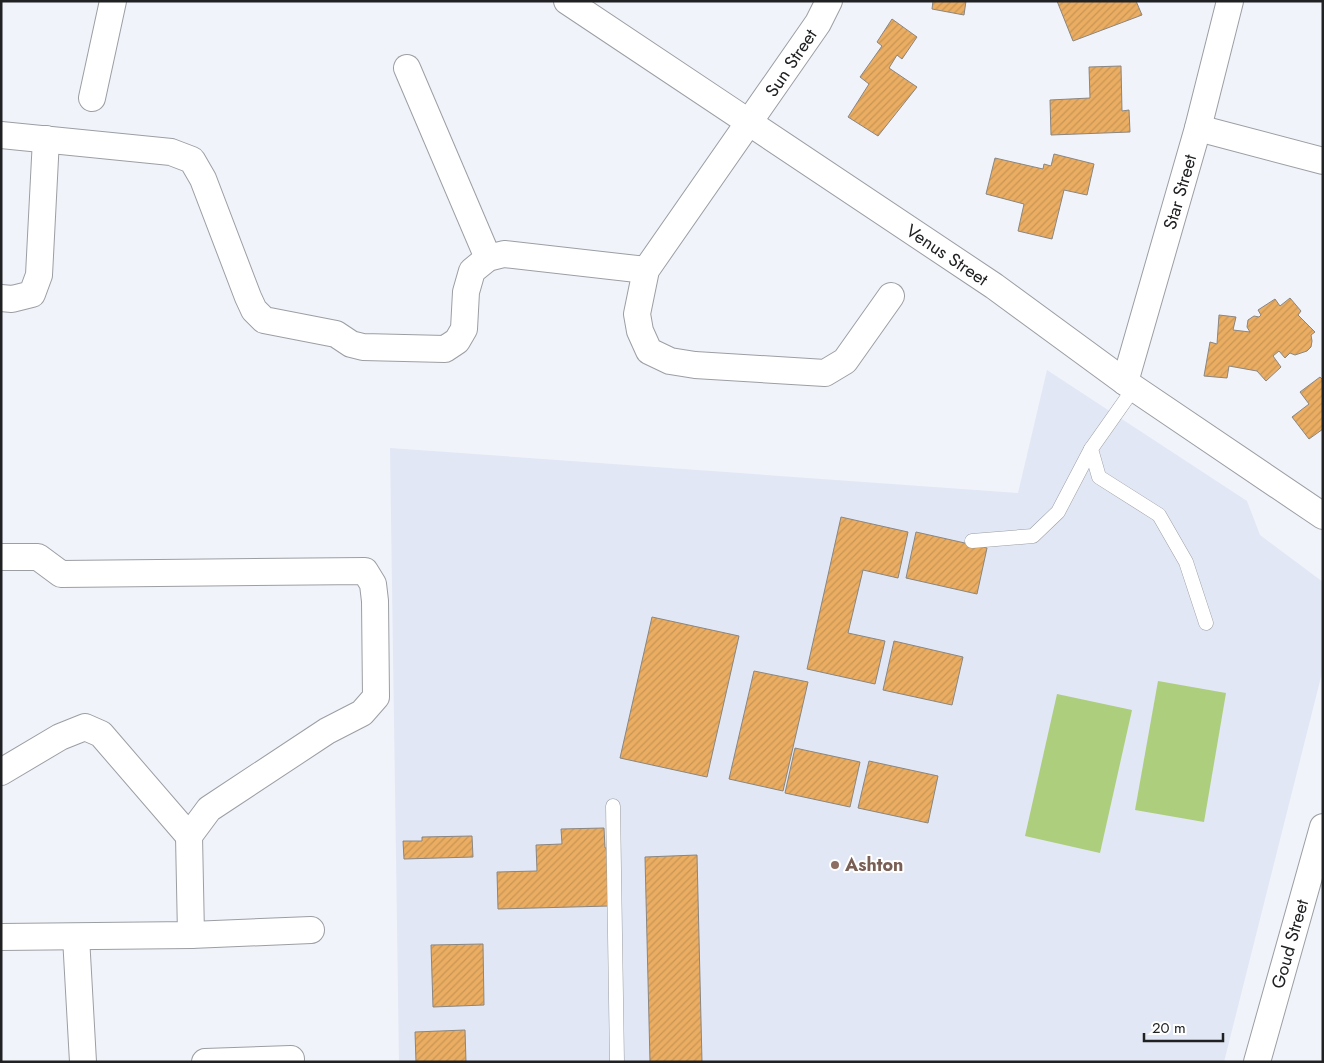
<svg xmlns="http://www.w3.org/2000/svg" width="1324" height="1063" font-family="Jost,sans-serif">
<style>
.built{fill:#e1e7f4}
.pitch{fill:#adce7c}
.building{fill:url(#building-hatch);stroke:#8a8681}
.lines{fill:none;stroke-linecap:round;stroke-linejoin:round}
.service-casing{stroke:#9b9ea3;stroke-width:15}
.minor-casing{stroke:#9b9ea3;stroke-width:28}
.service{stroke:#fff;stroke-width:14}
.minor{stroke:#fff;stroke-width:26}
.education-dot{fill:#8d6e63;stroke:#fff;stroke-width:2}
.labels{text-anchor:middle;stroke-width:4;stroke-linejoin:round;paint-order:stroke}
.street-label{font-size:18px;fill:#202123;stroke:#fff}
.education-label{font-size:18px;font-weight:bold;fill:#785e54;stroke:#fff;text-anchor:start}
</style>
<defs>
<pattern id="building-hatch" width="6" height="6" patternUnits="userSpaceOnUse" patternTransform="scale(1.25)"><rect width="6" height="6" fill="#eaad62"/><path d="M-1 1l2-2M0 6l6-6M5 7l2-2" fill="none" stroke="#c89555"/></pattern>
</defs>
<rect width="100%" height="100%" fill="#f1f3fa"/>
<!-- built -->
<polygon class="built" points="1047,370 1247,501 1260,535 1323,582 1323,669 1224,1062 399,1062 390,448 1018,493"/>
<!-- pitch -->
<g class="pitch">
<polygon points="1158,681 1226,693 1204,822 1135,810"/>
<polygon points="1057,694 1132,710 1100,853 1025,836"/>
</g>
<!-- building -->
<g class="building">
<polygon points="933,1 966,1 964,15 932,9"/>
<polygon points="1057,1 1136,1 1142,15 1073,41"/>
<polygon points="892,19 917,37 902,59 897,55 889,68 917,87 878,136 848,117 869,84 860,77 882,46 877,42"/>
<polygon points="1121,66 1122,111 1129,110 1130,132 1051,135 1050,100 1090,98 1089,67"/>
<polygon points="1054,154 1094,164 1087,195 1064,190 1052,239 1018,231 1024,204 986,194 995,158 1043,169 1044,164 1051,166"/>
<polygon points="1290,298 1301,311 1298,315 1315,332 1311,335 1312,341 1311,347 1307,351 1295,355 1290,353 1285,358 1279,351 1273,356 1281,367 1266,381 1257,371 1229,366 1227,378 1204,376 1210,342 1217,344 1219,315 1236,317 1233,330 1250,332 1247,327 1248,320 1254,316 1259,317 1261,315 1258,310 1275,299 1280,306"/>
<polygon points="1320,377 1323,380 1323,429 1309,439 1292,417 1309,404 1300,392"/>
<polygon points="841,517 908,532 898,578 863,570 848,633 885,641 875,684 807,669"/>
<polygon points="916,532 987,548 977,594 906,578"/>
<polygon points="652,617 739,636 707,777 620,758"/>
<polygon points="894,641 963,657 952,705 883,690"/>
<polygon points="754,671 808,682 783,791 729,779"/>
<polygon points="795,748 860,762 850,807 785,793"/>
<polygon points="869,761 938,776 928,823 858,808"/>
<polygon points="604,828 605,848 607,848 609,906 498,909 497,872 537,871 536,845 562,844 561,829"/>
<polygon points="472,836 473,857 404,859 403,841 422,841 422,837"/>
<polygon points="697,855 702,1062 650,1062 645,857"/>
<polygon points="483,944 484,1005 433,1007 431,945"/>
<polygon points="465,1030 466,1062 416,1062 415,1032"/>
</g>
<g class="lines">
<!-- service casing -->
<g class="service-casing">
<g id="service">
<polyline points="1134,388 1091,449 1099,477 1159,515 1186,562 1206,623"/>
<polyline points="972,541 1033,536 1058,512 1091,449"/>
<polyline points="613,806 617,1062"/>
</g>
</g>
<!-- minor casing -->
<g class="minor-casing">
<g id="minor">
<polyline points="567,1 994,286 1125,382 1323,516"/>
<polyline points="829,1 818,23 646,270 637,314 640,331 649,351 670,361 695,365 825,373 845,361 891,296"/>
<polyline points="407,68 488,258"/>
<polyline points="92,98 113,1"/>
<polyline points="1198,128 1323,161"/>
<polyline points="1,135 171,152 192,160 203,179 248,297 254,310 264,320 336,334 351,344 363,347 445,349 457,341 464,329 466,292 472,271 488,258 504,254 646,270"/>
<polyline points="1,298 12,299 32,294 39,275 46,139"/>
<polyline points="1125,382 1198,128 1230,1"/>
<polyline points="1,557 38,557 61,574 365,571 373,584 375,601 376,697 362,713 327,731 209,809 189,836 191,935"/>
<polyline points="1,772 60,737 85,727 101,734 189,836"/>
<polyline points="1,937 191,935 311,930"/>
<polyline points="76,937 83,1062"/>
<polyline points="205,1062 291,1059"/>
<polyline points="1257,1062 1323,827"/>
</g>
</g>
<!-- service -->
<use href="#service" class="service"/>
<!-- minor -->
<use href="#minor" class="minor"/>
</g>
<!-- markers -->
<circle class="education-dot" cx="835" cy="865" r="5"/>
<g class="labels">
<!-- street labels -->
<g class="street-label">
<text transform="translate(791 63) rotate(-56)" y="6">Sun Street</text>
<text transform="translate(1180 192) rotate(-74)" y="6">Star Street</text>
<text transform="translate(947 255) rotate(34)" y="6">Venus Street</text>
<text transform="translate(1290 944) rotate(-74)" y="6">Goud Street</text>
</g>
<!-- education labels -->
<g class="education-label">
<text x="845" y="871">Ashton</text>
</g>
</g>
<!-- border -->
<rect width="1324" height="1063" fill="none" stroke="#202123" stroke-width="5"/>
<!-- scale -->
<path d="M1144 1033v8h79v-8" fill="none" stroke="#202123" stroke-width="2.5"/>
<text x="1152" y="1033" font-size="15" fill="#202123" stroke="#ffffff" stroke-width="4" paint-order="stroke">20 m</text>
</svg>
